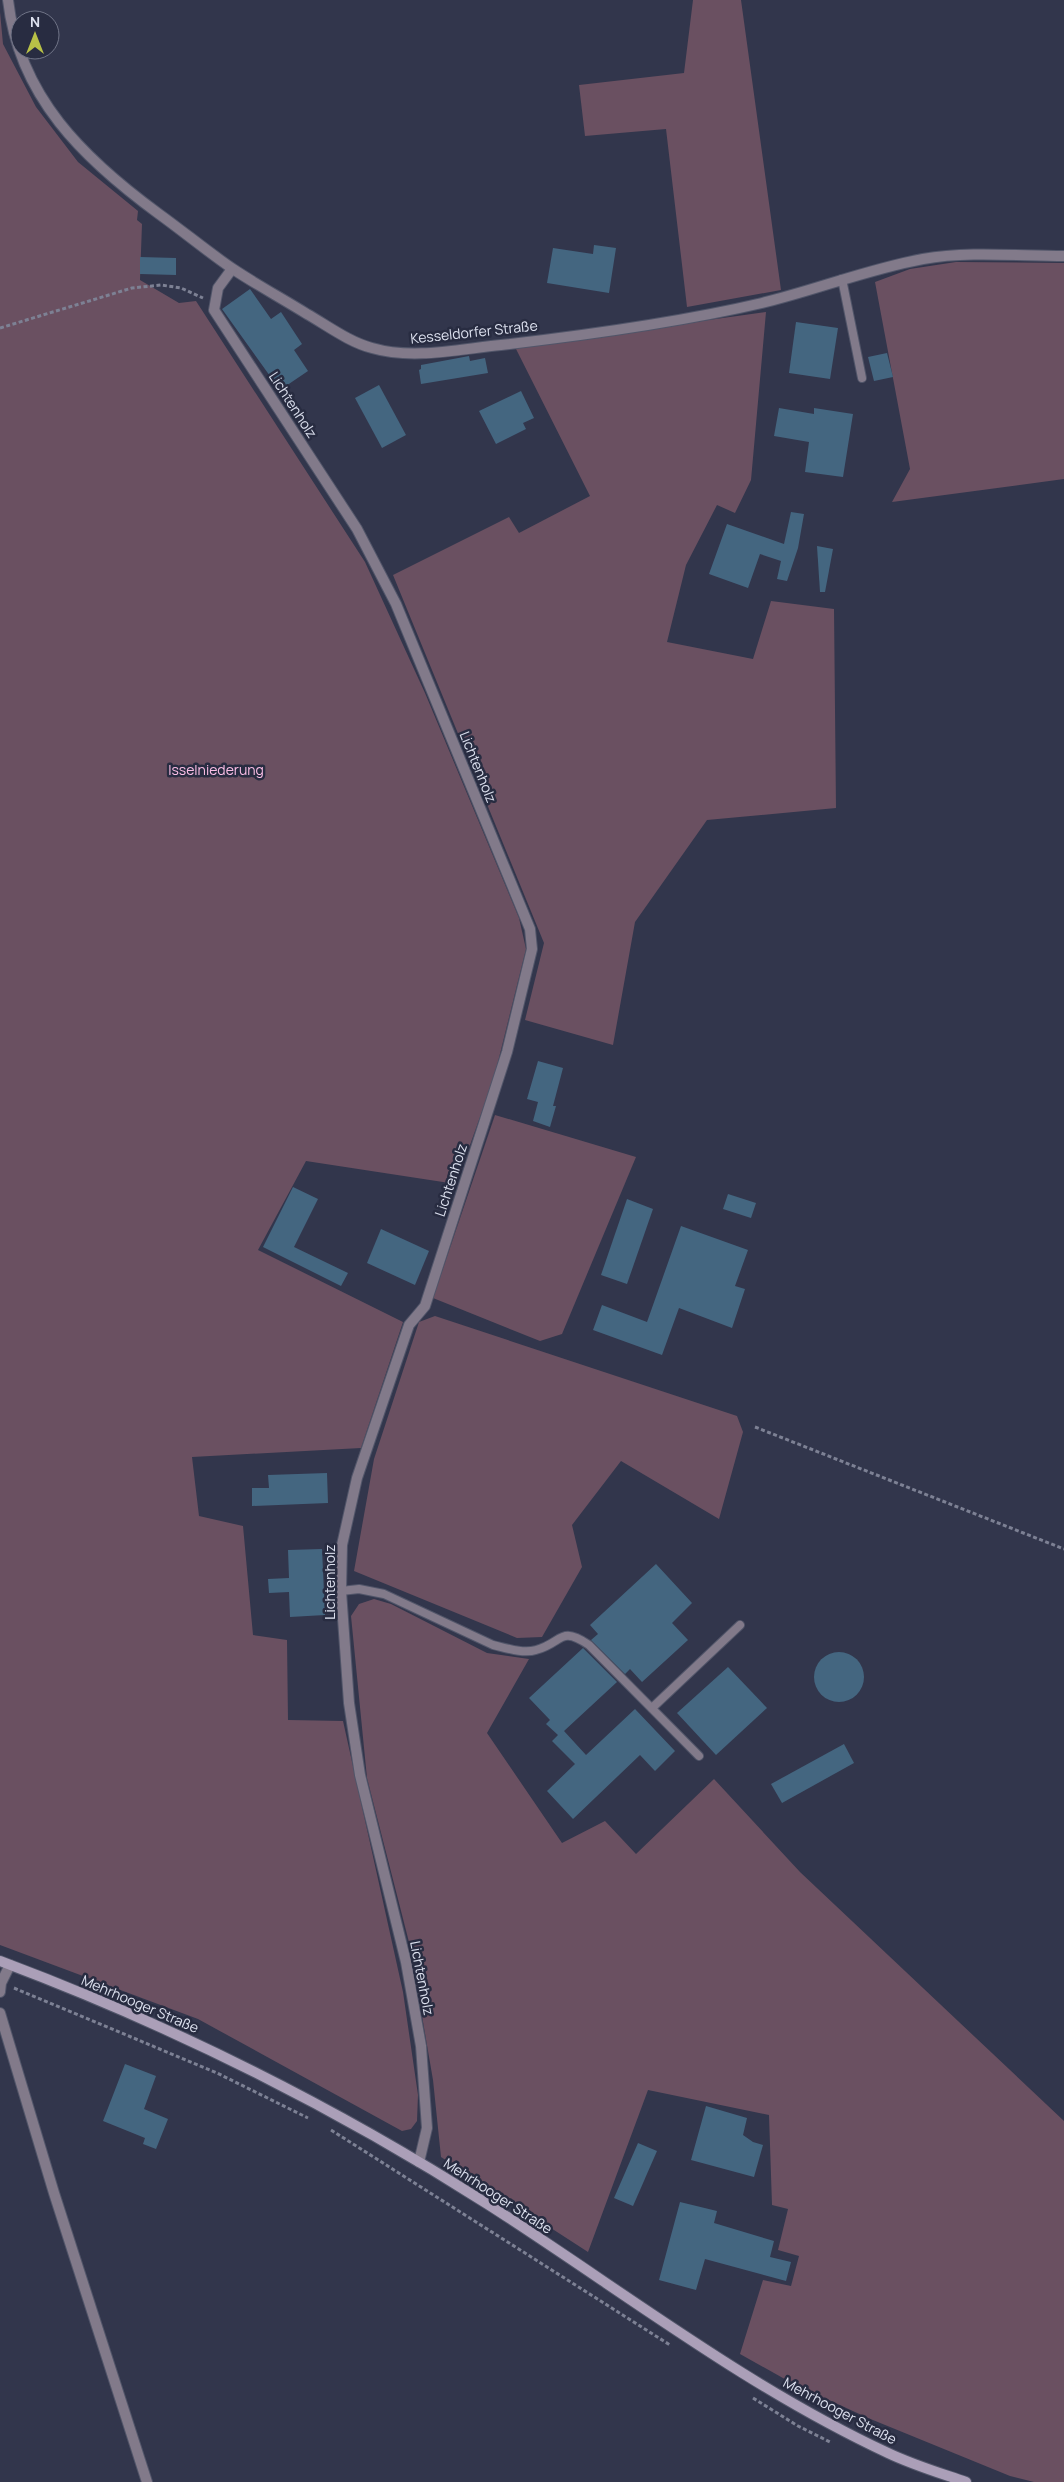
<svg xmlns="http://www.w3.org/2000/svg" width="1064" height="2482" font-family="Manrope,sans-serif">
<style>
.green{fill:#6a5061}
.building{fill:#446680}
.lines{fill:none;stroke-linecap:round;stroke-linejoin:round}
.lane-casing{stroke:#515569;stroke-width:10}
.street-casing{stroke:#515569;stroke-width:12}
.secondary-casing{stroke:#515569;stroke-width:12}
.path{stroke:#7d8194;stroke-width:3;stroke-dasharray:4 2.5;stroke-linecap:butt}
.lane{stroke:#827a8a;stroke-width:8}
.street{stroke:#827a8a;stroke-width:10}
.secondary{stroke:#ab9fb8;stroke-width:10}
.labels{text-anchor:middle;stroke-width:5;stroke-linejoin:round;paint-order:stroke}
.street-label{font-size:14px;fill:#dde1ef;stroke:#282c41}
.park-label{font-size:14px;fill:#fbbee6;stroke:#282c41}
</style>
<rect width="100%" height="100%" fill="#32364c"/>
<!-- green -->
<g class="green">
<polygon points="693,0 741,0 781,290 687,307 666,129 585,136 579,85 684,73"/>
<polygon points="0,12 3,44 36,107 78,162 138,211 137,220 142,224 140,280 179,303 196,301 365,562 425,693 519,918 526,949 494,1078 456,1184 306,1161 258,1250 403,1322 361,1448 192,1457 199,1516 243,1526 253,1635 287,1640 288,1720 343,1721 403,1992 418,2095 417,2121 411,2129 402,2131 198,2019 0,1945"/>
<polygon points="956,262 1064,263 1064,479 892,502 910,469 875,282 910,269"/>
<polygon points="766,312 751,480 735,513 717,505 686,565 667,642 753,659 771,601 834,609 836,808 707,820 635,922 613,1045 525,1020 544,943 393,575 509,517 519,533 590,496 515,347"/>
<polygon points="495,1115 636,1157 562,1334 540,1341 433,1298"/>
<polygon points="435,1316 737,1416 743,1432 719,1519 621,1461 572,1525 582,1567 542,1637 517,1638 354,1571 374,1459 419,1322"/>
<polygon points="374,1599 391,1604 487,1653 529,1659 487,1733 562,1843 605,1821 636,1854 714,1779 800,1872 1064,2121 1064,2482 1034,2482 1010,2476 868,2418 790,2382 740,2354 763,2280 791,2286 799,2256 778,2250 788,2209 772,2205 769,2115 648,2090 588,2252 441,2157 433,2080 410,1946 367,1778 351,1616 359,1604"/>
</g>
<!-- building -->
<g class="building">
<polygon points="594,245 616,248 609,293 547,283 553,248 593,254"/>
<polygon points="140,257 176,258 176,275 140,274"/>
<polygon points="250,289 271,319 281,312 302,344 294,350 308,371 280,390 222,309"/>
<polygon points="796,322 838,328 830,379 789,373"/>
<polygon points="887,353 893,377 874,381 868,357"/>
<polygon points="469,356 470,361 485,358 488,373 421,384 419,370 421,369 421,365"/>
<polygon points="379,385 406,435 382,448 355,398"/>
<polygon points="521,391 534,418 523,423 526,429 496,444 479,411"/>
<polygon points="779,408 814,414 814,408 853,414 843,477 805,472 809,442 774,436"/>
<polygon points="791,512 804,514 798,548 787,581 777,579 781,561 760,554 748,588 709,574 727,524 784,544"/>
<polygon points="817,546 833,549 825,592 820,592"/>
<polygon points="538,1061 563,1068 553,1106 556,1106 550,1127 533,1121 538,1102 527,1099"/>
<polygon points="293,1187 318,1199 294,1247 348,1273 341,1286 263,1247"/>
<polygon points="728,1194 756,1203 751,1218 723,1209"/>
<polygon points="627,1199 653,1209 627,1284 601,1275"/>
<polygon points="681,1226 748,1250 735,1286 745,1289 732,1328 679,1308 662,1355 593,1330 602,1305 647,1322"/>
<polygon points="381,1229 429,1251 415,1285 367,1263"/>
<polygon points="327,1473 328,1503 252,1506 252,1488 269,1488 268,1475"/>
<polygon points="322,1549 325,1615 290,1617 289,1592 269,1593 268,1579 289,1578 288,1550"/>
<polygon points="656,1564 692,1603 672,1623 688,1640 642,1682 630,1669 625,1674 591,1640 598,1634 590,1625"/>
<polygon points="583,1648 617,1682 564,1731 586,1755 635,1709 675,1751 655,1771 640,1755 573,1819 547,1791 575,1764 552,1741 558,1735 546,1724 550,1720 529,1698"/>
<circle cx="839" cy="1677" r="25"/>
<polygon points="728,1667 767,1708 716,1755 677,1713"/>
<polygon points="844,1744 854,1763 782,1803 771,1784"/>
<polygon points="125,2064 156,2076 144,2109 168,2119 156,2149 143,2144 145,2138 103,2121"/>
<polygon points="706,2106 747,2118 743,2135 753,2142 763,2145 754,2177 691,2160"/>
<polygon points="638,2143 657,2151 633,2206 614,2198"/>
<polygon points="680,2202 717,2211 714,2223 774,2241 770,2257 791,2262 786,2281 705,2259 696,2290 659,2280"/>
</g>
<g class="lines">
<!-- lane casing -->
<g class="lane-casing">
<g id="lane">
<polyline points="842,279 862,378"/>
<path d="M341,1591L359,1589L384,1594L493,1645C506,1648 523,1654 536,1650C563,1643 559,1625 589,1645L699,1756"/>
<polyline points="652,1708 740,1625"/>
</g>
</g>
<!-- street casing -->
<g class="street-casing">
<g id="street">
<path d="M8,0C19,97 84,159 159,214C184,232 208,252 233,269C257,285 283,299 307,314C328,326 349,342 372,348C413,360 459,349 501,345C588,335 677,323 762,303C816,290 868,269 923,259C968,251 1018,256 1064,256"/>
<polyline points="232,269 218,288 214,310 357,529 396,604 530,929 532,949 507,1052 425,1306 409,1325 357,1478 342,1545 341,1591 349,1703 360,1775 406,1962 421,2046 427,2128 419,2162"/>
<polyline points="0,1992 1,1983 10,1965"/>
<polyline points="0,2013 54,2193 147,2482"/>
</g>
</g>
<!-- secondary casing -->
<g class="secondary-casing">
<path id="secondary" d="M0,1961C171,2025 335,2107 489,2205C620,2289 746,2387 888,2453C913,2465 940,2473 966,2482"/>
</g>
<!-- path -->
<g class="path">
<polyline points="0,328 132,288 161,285 181,288 203,298"/>
<polyline points="755,1427 1064,1549"/>
<polyline points="14,1988 217,2073 308,2118"/>
<polyline points="331,2130 670,2345"/>
<polyline points="753,2398 798,2426 830,2442"/>
</g>
<!-- lane -->
<use href="#lane" class="lane"/>
<!-- street -->
<use href="#street" class="street"/>
<!-- secondary -->
<use href="#secondary" class="secondary"/>
</g>
<g class="labels">
<!-- street labels -->
<g class="street-label">
<text transform="translate(474 332) rotate(-6)" y="5">Kesseldorfer Straße</text>
<text transform="translate(293 405) rotate(57)" y="5">Lichtenholz</text>
<text transform="translate(478 767) rotate(68)" y="5">Lichtenholz</text>
<text transform="translate(451 1180) rotate(-72)" y="5">Lichtenholz</text>
<text transform="translate(330 1582) rotate(-90)" y="5">Lichtenholz</text>
<text transform="translate(422 1978) rotate(79)" y="5">Lichtenholz</text>
<text transform="translate(140 2004) rotate(23)" y="5">Mehrhooger Straße</text>
<text transform="translate(498 2196) rotate(33)" y="5">Mehrhooger Straße</text>
<text transform="translate(840 2411) rotate(28)" y="5">Mehrhooger Straße</text>
</g>
<!-- park labels -->
<g class="park-label">
<text x="216" y="775">Isselniederung</text>
</g>
</g>
<!-- north arrow -->
<g transform="translate(35 35)"><circle r="24" fill="#282c41" stroke="#707487"/>
<path d="M0-4L9 19L0 12L-9 19Z" fill="#b8c147"/>
<text y="-8" font-size="14" font-weight="bold" text-anchor="middle" fill="#dde1ef">N</text>
</g>
</svg>
